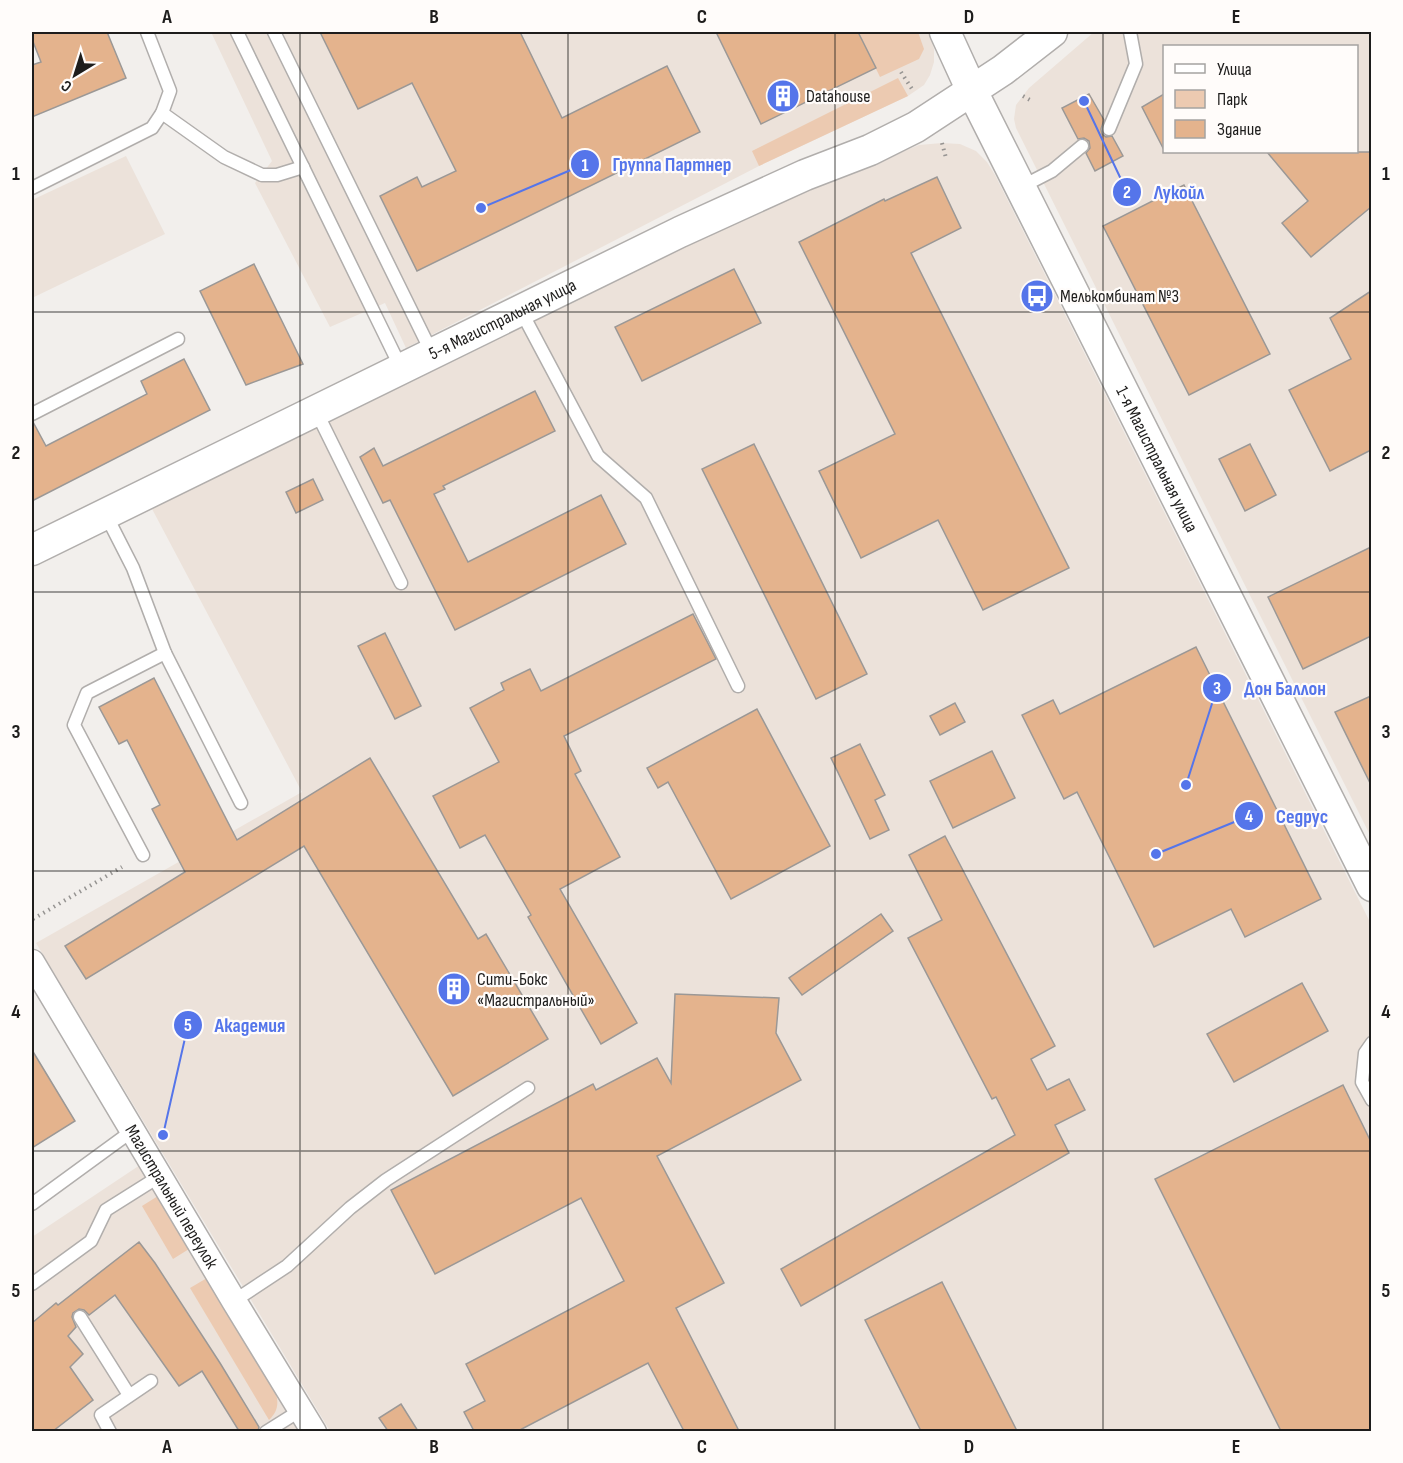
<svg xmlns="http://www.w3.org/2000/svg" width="1403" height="1463" font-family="'Sofia Sans Condensed',sans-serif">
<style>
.built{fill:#ece2da;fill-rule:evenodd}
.green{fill:#eccab1}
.building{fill:#e4b38d;stroke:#9b9896;stroke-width:1.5}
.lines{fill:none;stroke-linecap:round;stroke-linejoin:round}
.service-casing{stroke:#b1aeac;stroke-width:15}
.minor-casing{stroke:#b1aeac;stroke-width:27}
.tertiary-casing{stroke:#b1aeac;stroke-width:33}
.path{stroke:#969492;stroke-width:4;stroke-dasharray:1.5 4.5;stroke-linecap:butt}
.service{stroke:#fff;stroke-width:12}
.minor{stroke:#fff;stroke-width:24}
.tertiary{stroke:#fff;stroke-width:30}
.grid{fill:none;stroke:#1e1d1c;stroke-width:1.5;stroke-opacity:0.55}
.labels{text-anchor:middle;stroke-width:4.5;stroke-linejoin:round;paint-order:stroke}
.poi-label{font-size:18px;fill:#1e1d1c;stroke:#fffcfa;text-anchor:start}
.street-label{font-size:18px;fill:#1e1d1c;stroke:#fffcfa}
.leader{fill:none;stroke:#5575ea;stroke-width:2}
.callout-dot{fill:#5575ea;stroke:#fffcfa;stroke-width:2}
.mark-label{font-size:18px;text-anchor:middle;font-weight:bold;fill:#fff}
.callout-label{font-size:20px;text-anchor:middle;font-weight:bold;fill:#5575ea;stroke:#fffcfa;stroke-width:4.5;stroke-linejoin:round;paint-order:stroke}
.neatline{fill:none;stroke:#1e1d1c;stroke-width:2}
.grid-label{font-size:20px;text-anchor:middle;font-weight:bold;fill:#1e1d1c}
</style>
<rect width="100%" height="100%" fill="#f2efec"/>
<!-- built -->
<g class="built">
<polygon points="211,32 929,32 934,49 934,62 930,75 924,85 908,96 759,166 406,348 385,303 330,327 255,183 272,161"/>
<path d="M1094,32H1371V837L1016,128L1014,119L1016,105L1029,88ZM1164,46H1356V152H1164Z"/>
<polygon points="942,143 960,144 976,151 987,162 995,175 1371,924 1371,1431 330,1431 36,943 302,792 151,507 781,197 870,165 919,145"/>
<polygon points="126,156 165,234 32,298 32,200"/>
<polygon points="140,1165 298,1431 32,1432 32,1237"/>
</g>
<!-- green -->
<g class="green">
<polygon points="858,32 918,32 924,49 919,59 880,77"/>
<polygon points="898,78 908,96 759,166 752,151"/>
<polygon points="158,1196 189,1249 173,1259 142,1206"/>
<path d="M207,1278L276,1394C279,1405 277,1412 269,1420L190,1288Z"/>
</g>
<!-- building -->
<g class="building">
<polygon points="32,32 107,32 126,78 32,117 32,65 41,62 32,39"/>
<polygon points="320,32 520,32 562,118 667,66 700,132 417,271 380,196 417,177 422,187 456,171 412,83 358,109"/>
<polygon points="716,32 858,32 876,68 761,124"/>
<polygon points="1089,94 1104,120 1101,129 1102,134 1106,137 1112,136 1123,156 1095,171 1086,153 1090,148 1089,141 1084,138 1078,139 1062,108"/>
<polygon points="1164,94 1164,150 1142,107"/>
<polygon points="1267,152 1371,152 1371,207 1311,257 1282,223 1308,201"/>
<polygon points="937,177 961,228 911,253 1069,568 983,610 938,520 861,558 819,471 895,434 799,242 884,199 885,201"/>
<polygon points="1184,185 1270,354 1189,395 1103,226"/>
<polygon points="254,264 303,364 246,385 200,291"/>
<polygon points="734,269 761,323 642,381 615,327"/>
<polygon points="1371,291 1371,450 1330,471 1289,390 1351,359 1330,318"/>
<polygon points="184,359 210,410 32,501 32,422 33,422 46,446 147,394 141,381"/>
<polygon points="535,391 555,431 443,486 445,489 434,494 468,562 601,495 626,544 455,630 390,500 383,503 360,457 374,448 383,466"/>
<polygon points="754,444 867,674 816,699 702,469"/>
<polygon points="1250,444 1276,495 1245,511 1219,459"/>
<polygon points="313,479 323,500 296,513 286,492"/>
<polygon points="1371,547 1371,636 1303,669 1268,597"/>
<polygon points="693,614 716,659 564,736 581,771 575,774 620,857 560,889 637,1023 601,1044 528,917 531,915 485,835 460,848 433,796 499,762 470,708 504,690 501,683 530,669 541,691"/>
<polygon points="385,633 421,706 395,719 358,646"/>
<polygon points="1196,647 1321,899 1245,937 1231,909 1154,947 1077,792 1064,799 1022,715 1053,700 1060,714"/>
<polygon points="154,678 237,840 370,758 478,939 486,934 548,1039 453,1096 304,846 86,979 65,946 185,872 152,809 160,805 127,740 119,744 99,707"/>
<polygon points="1371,696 1371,785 1335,712"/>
<polygon points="955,703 965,722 940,735 930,716"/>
<polygon points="757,709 830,846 731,899 668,782 658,788 647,768"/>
<polygon points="860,744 885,795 875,800 889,830 870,839 831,758"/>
<polygon points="992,751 1015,798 953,828 930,781"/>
<polygon points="945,836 1055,1046 1031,1059 1047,1090 1069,1079 1085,1110 1055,1125 1069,1153 801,1306 781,1269 1015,1135 996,1097 992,1099 908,938 942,920 909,855"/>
<polygon points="881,914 893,931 802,995 789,978"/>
<polygon points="1302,983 1328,1031 1234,1082 1207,1034"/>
<polygon points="675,994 779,998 776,1033 801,1080 657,1156 724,1283 676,1308 739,1431 684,1431 648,1363 518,1431 474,1431 464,1412 485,1401 466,1364 624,1281 581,1198 435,1274 391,1190 593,1084 596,1090 657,1058 671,1083"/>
<polygon points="32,1050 75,1121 32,1148"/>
<polygon points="1343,1085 1371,1142 1371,1431 1281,1431 1155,1179"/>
<polygon points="139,1242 155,1263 220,1363 259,1427 258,1431 239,1431 202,1371 179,1386 115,1295 89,1315 84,1310 79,1309 73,1313 72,1317 76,1327 68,1336 83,1354 70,1367 93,1400 53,1431 32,1431 32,1323 56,1303 58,1305"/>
<polygon points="942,1282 1017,1431 921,1431 865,1320"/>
<polygon points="401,1404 418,1431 388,1431 379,1418"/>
</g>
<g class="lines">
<!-- service casing -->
<g class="service-casing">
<g id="service">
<polyline points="237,32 401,368"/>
<polyline points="274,32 432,353"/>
<polyline points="162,113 224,157 262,175 277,175 303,167"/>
<polyline points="1109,129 1136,64 1130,32"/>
<polyline points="1021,187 1052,171 1082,146"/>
<polyline points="32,188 152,128 162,113 170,91 147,32"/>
<polyline points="521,311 598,456 646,498 738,686"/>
<polyline points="316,411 401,583"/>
<polyline points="32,414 178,339"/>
<polyline points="106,515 133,568 165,653 241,803"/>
<polyline points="143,855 74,725 87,693 165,653"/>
<polyline points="1372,1043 1365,1053 1362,1082 1372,1100"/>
<polyline points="32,1204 132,1131"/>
<polyline points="32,1284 91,1241 106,1210 160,1176"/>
<polyline points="234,1301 287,1266 350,1208 386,1180 528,1088"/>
<polyline points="80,1317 129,1395"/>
<polyline points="110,1432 101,1415 151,1381"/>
<polyline points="266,1432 301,1410"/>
</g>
</g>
<!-- minor casing -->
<g class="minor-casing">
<g id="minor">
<path id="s1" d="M32,962L234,1301L314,1432"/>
</g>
</g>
<!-- tertiary casing -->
<g class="tertiary-casing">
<g id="tertiary">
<path id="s2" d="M945,32L972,91L1372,886"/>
<path id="s3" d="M32,550L680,232L805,175L870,150L916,127L1003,70L1052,32"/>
</g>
</g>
<!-- path -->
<g class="path">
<polyline points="901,72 914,92"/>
<polyline points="1023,96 1032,101"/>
<polyline points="942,143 946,158"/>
<polyline points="33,919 122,867"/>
</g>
<!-- service -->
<use href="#service" class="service"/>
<!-- minor -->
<use href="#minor" class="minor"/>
<!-- tertiary -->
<use href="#tertiary" class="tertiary"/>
</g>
<!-- grid -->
<path class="grid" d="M300,32V1432M568,32V1432M835,32V1432M1103,32V1432M32,312H1372M32,592H1372M32,871H1372M32,1151H1372"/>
<!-- icons -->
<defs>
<g id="building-disc" transform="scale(1.725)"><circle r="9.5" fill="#5575ea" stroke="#fffcfa"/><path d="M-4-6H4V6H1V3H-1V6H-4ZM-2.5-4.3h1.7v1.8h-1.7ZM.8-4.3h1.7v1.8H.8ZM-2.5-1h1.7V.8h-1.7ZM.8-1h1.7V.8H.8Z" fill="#fff"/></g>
<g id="bus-disc" transform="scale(1.725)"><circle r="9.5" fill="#5575ea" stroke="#fffcfa"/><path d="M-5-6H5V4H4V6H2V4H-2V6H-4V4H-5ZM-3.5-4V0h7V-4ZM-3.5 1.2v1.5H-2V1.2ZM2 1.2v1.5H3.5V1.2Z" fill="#fff"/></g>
</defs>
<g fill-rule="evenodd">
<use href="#building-disc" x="783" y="96"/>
<use href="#bus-disc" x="1037" y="296"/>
<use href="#building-disc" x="454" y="989"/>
</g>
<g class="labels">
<!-- poi labels -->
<g class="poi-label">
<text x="806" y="102">Datahouse</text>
<text x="1060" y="302">Мелькомбинат №3</text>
<text x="477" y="985">Сити-Бокс<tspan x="477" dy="21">«Магистральный»</tspan></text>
</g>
<!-- street labels -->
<g class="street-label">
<text dy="6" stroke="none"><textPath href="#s3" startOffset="524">5-я Магистральная улица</textPath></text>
<text dy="6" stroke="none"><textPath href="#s2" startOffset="477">1-я Магистральная улица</textPath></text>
<text dy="6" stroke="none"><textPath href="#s1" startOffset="273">Магистральный переулок</textPath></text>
</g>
</g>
<!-- callouts -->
<path class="leader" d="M481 208L585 164M1084 101L1127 192M1186 785L1217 688M1156 854L1249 816M163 1135L188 1025"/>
<g class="callout-dot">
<circle cx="481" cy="208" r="6"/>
<circle cx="1084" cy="101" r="6"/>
<circle cx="1186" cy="785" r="6"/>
<circle cx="1156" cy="854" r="6"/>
<circle cx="163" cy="1135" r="6"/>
<circle cx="585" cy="164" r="15"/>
<circle cx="1127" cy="192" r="15"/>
<circle cx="1217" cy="688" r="15"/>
<circle cx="1249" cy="816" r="15"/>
<circle cx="188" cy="1025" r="15"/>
</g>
<g class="mark-label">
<text x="585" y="171">1</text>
<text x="1127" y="198">2</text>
<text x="1217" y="694">3</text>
<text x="1249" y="822">4</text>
<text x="188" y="1031">5</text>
</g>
<g class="callout-label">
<text x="672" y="171">Группа Партнер</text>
<text x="1179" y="199">Лукойл</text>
<text x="1285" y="695">Дон Баллон</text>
<text x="1302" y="823">Седрус</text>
<text x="250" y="1032">Академия</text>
</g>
<!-- border -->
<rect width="1403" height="1463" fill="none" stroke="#fffcfa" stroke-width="66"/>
<!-- legend -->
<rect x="1163" y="45" width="195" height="108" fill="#fffcfa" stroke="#a5a3a1" stroke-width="1.5"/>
<rect x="1175" y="64" width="30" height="9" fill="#ffffff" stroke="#a5a3a1" stroke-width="1.5"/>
<text x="1217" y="75" font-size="18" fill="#1e1d1c">Улица</text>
<rect x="1175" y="90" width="30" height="18" fill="#eccab1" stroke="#a5a3a1" stroke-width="1.5"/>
<text x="1217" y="105" font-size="18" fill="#1e1d1c">Парк</text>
<rect x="1175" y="120" width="30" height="18" fill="#e4b38d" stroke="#a5a3a1" stroke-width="1.5"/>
<text x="1217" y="135" font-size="18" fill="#1e1d1c">Здание</text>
<!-- north arrow -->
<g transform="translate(75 75) rotate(218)" stroke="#fffcfa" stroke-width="4.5" paint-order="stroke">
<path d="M0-4.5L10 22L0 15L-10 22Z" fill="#1e1d1c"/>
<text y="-9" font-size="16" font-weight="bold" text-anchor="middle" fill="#1e1d1c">С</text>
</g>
<rect x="33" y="33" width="1337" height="1397" class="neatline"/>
<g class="grid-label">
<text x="167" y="23">A</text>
<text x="434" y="23">B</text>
<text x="702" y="23">C</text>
<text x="969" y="23">D</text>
<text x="1236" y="23">E</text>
<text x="16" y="180">1</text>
<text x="1386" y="180">1</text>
<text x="16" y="459">2</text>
<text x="1386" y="459">2</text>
<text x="16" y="738">3</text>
<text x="1386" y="738">3</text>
<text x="16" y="1018">4</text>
<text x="1386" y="1018">4</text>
<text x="16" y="1297">5</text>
<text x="1386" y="1297">5</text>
<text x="167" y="1453">A</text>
<text x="434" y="1453">B</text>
<text x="702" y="1453">C</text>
<text x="969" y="1453">D</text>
<text x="1236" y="1453">E</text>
</g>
</svg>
